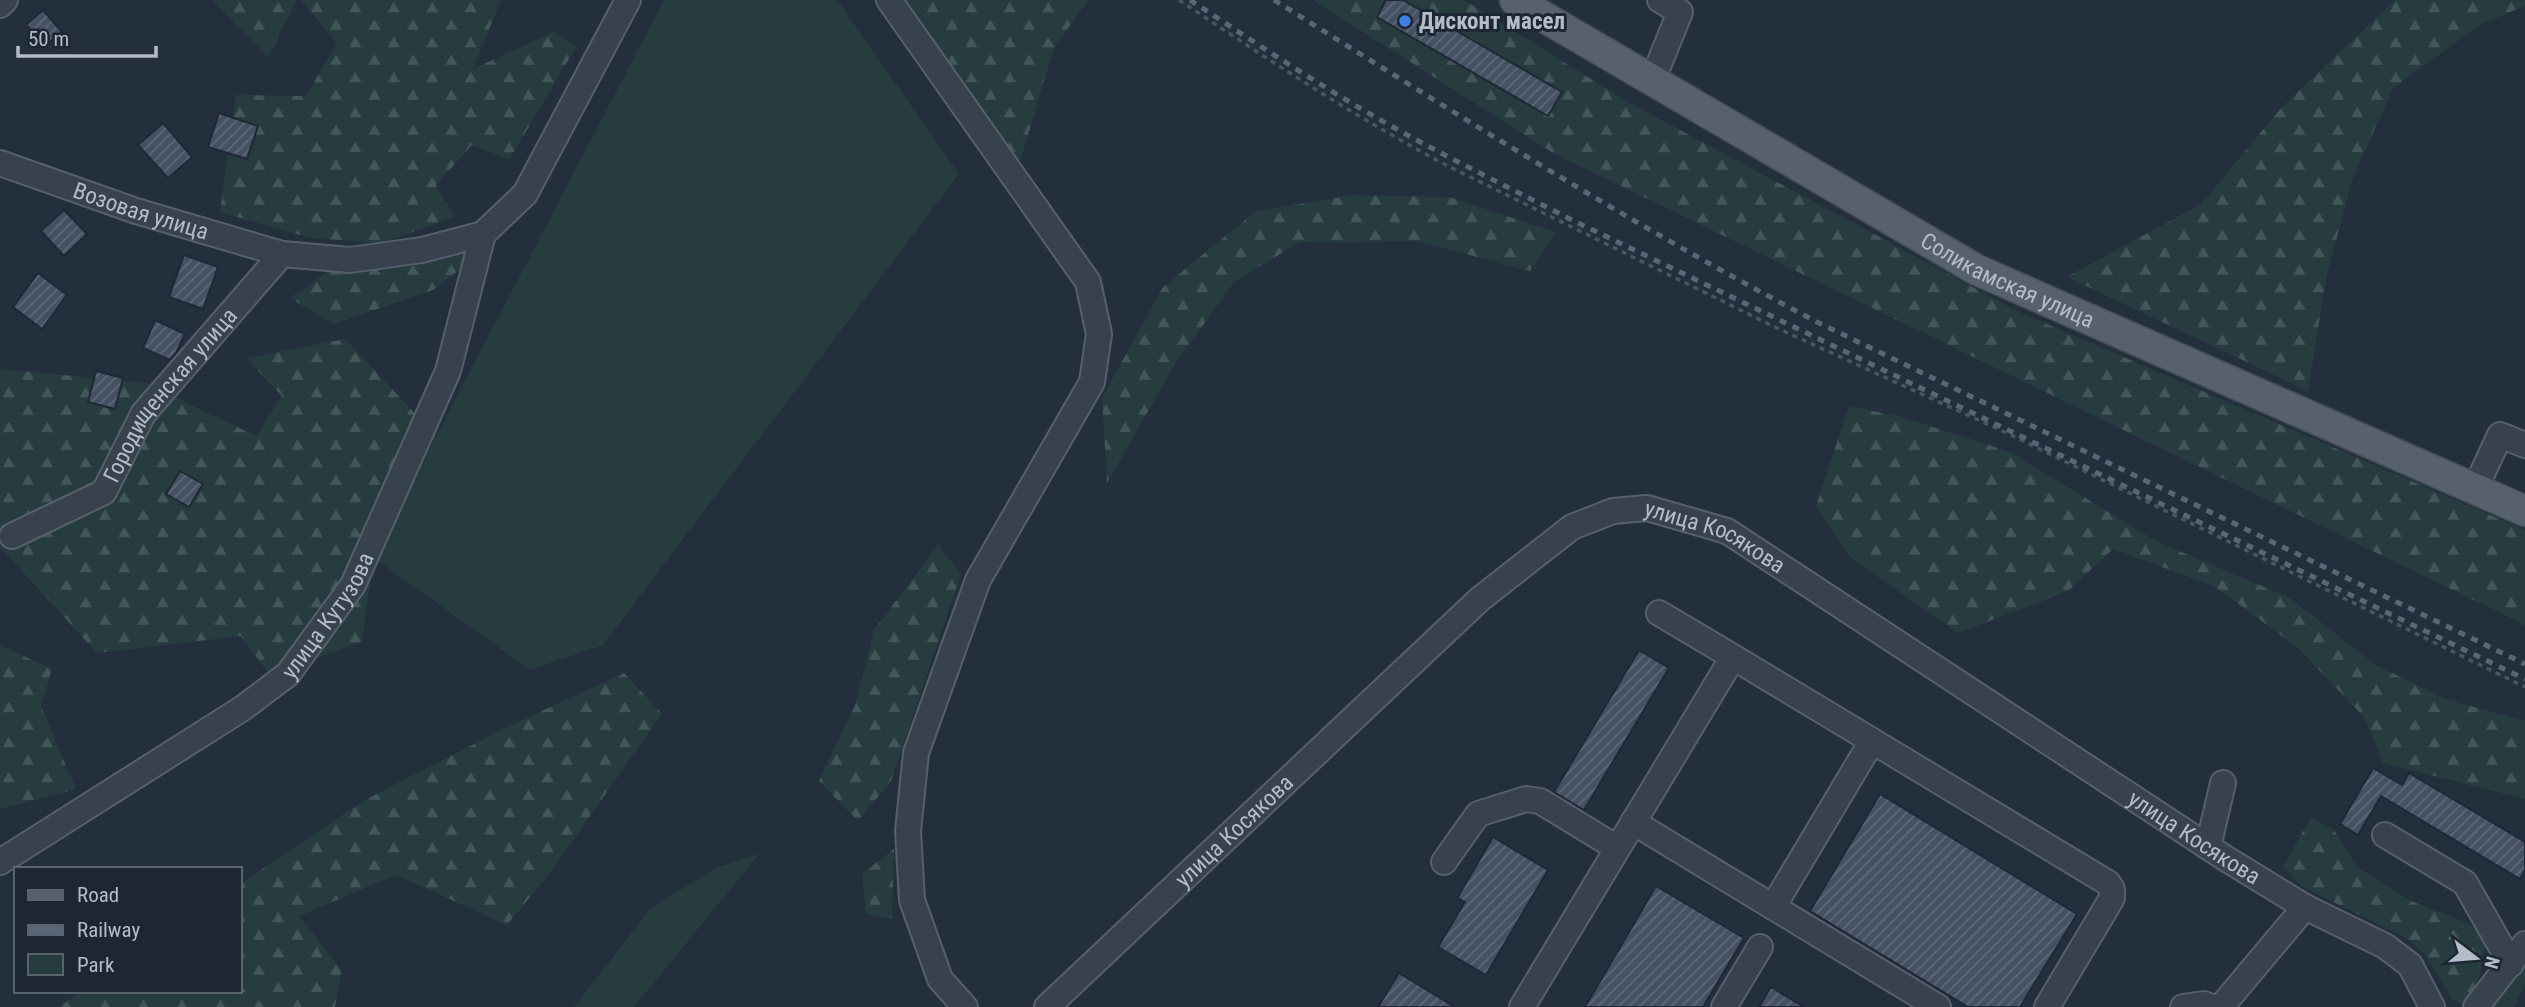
<svg xmlns="http://www.w3.org/2000/svg" width="2525" height="1007" font-family="'Roboto Condensed',sans-serif">
<style>
.green{fill:#263c3f}
.forest{fill:url(#forest-firs)}
.building{fill:url(#building-hatch);stroke:#1f2835;stroke-width:2}
.lines{fill:none;stroke-linecap:round;stroke-linejoin:round}
.minor-casing{stroke:#565f6c;stroke-width:28}
.major-casing{stroke:#414a57;stroke-width:33}
.path{stroke:#44595c;stroke-width:3.5;stroke-dasharray:5 5;stroke-linecap:butt}
.minor{stroke:#38414e;stroke-width:24}
.major{stroke:#56606e;stroke-width:30}
.rail{stroke:#5a6575;stroke-width:5;stroke-dasharray:7 7;stroke-linecap:butt}
.shop-dot{fill:#3f7fe0;stroke:#1d2633;stroke-width:2.5}
.labels{text-anchor:middle;stroke-width:6;stroke-linejoin:round;paint-order:stroke}
.poi-label{font-size:23px;font-weight:bold;fill:#b4bcc9;stroke:#1d2633;text-anchor:start}
.street-label{font-size:23px;fill:#b4bcc9;stroke:#1d2633}
</style>
<defs>
<pattern id="forest-firs" width="22" height="20" patternUnits="userSpaceOnUse" patternTransform="scale(1.75)"><rect width="22" height="20" fill="#263c3f"/><path d="M5 1l3.5 6h-7zM16 11l3.5 6h-7z" fill="#435659"/></pattern>
<pattern id="building-hatch" width="6" height="6" patternUnits="userSpaceOnUse" patternTransform="scale(1.75)"><rect width="6" height="6" fill="#455162"/><path d="M-1 1l2-2M0 6l6-6M5 7l2-2" fill="none" stroke="#5d6877"/></pattern>
</defs>
<rect width="100%" height="100%" fill="#242f3e"/>
<!-- green -->
<g class="green">
<polygon points="664,0 837,0 959,174 603,645 530,670 373,557"/>
<polygon points="760,853 634,1007 574,1007 651,908 716,868"/>
<polygon points="2525,967 2525,986 2514,1007 2491,1007"/>
</g>
<!-- forest -->
<g class="forest">
<polygon points="212,0 297,0 268,57"/>
<polygon points="301,0 501,0 473,69 554,32 576,47 509,160 472,145 436,185 454,217 382,243 311,238 220,212 236,95 306,96 337,43"/>
<polygon points="898,0 1088,0 1054,48 1018,168"/>
<polygon points="1313,0 1464,0 1628,102 2019,312 2525,530 2525,625 1553,153"/>
<polygon points="2395,0 2525,0 2525,6 2481,24 2393,88 2352,180 2326,279 2308,391 2067,277 2201,204 2282,107"/>
<polygon points="1353,195 1449,197 1556,232 1530,271 1417,241 1300,242 1234,282 1175,364 1107,483 1102,398 1163,287 1256,211"/>
<polygon points="492,245 433,290 334,324 290,298 328,272 408,267"/>
<polygon points="345,339 436,436 373,557 362,642 269,674 241,636 97,653 0,547 0,369 146,383 256,436 282,396 246,358"/>
<polygon points="1849,406 1902,417 2010,452 2156,541 2290,598 2374,664 2445,699 2525,721 2525,799 2383,763 2364,717 2297,647 2214,586 2113,549 2068,591 1958,633 1850,557 1816,506"/>
<polygon points="938,545 961,574 891,781 858,821 819,781 856,703 874,630"/>
<polygon points="0,645 52,669 41,706 76,789 0,809"/>
<polygon points="624,673 662,714 546,878 507,925 396,875 299,916 342,970 335,1007 59,1007 82,991 240,991 240,884 363,801 505,728"/>
<polygon points="2311,817 2334,830 2357,867 2411,901 2467,923 2486,937 2482,968 2467,1006 2453,1000 2424,953 2408,939 2301,886 2283,867"/>
<polygon points="894,849 892,919 866,914 862,874"/>
</g>
<!-- building -->
<g class="building">
<polygon points="1386,0 1403,0 1562,92 1548,116 1377,17"/>
<polygon points="43,10 62,32 45,46 26,25"/>
<polygon points="219,113 258,126 247,159 208,147"/>
<polygon points="163,123 192,157 168,178 138,145"/>
<polygon points="64,210 87,234 64,256 41,231"/>
<polygon points="184,255 218,267 203,309 169,297"/>
<polygon points="38,273 67,295 42,329 13,307"/>
<polygon points="155,320 185,334 176,353 170,360 143,348"/>
<polygon points="96,371 123,378 115,409 88,402"/>
<polygon points="180,471 203,484 189,507 166,494"/>
<polygon points="1639,650 1669,668 1584,810 1554,792"/>
<polygon points="2373,768 2402,785 2409,773 2525,842 2525,870 2520,879 2381,796 2358,835 2340,824"/>
<polygon points="1880,794 2077,914 2020,1007 1968,1007 1810,911"/>
<polygon points="1493,837 1548,870 1486,975 1438,947 1465,902 1457,898"/>
<polygon points="1656,886 1744,938 1703,1007 1585,1007"/>
<polygon points="1399,973 1455,1007 1378,1007"/>
<polygon points="1771,987 1804,1007 1759,1007"/>
</g>
<g class="lines">
<!-- minor casing -->
<g class="minor-casing">
<g id="minor">
<polyline points="889,0 1088,282 1099,334 1092,382 978,580 916,753 908,831 912,900 940,979 965,1007"/>
<polyline points="0,5 5,0"/>
<polyline points="1653,79 1680,12 1660,0"/>
<path id="s1" d="M0,163L136,211L282,254L350,260L422,250L483,234L525,194L628,0"/>
<polyline points="2475,489 2500,435 2525,445"/>
<path id="s2" d="M12,536L104,492L143,414L282,254"/>
<polyline points="1733,657 2108,883 2112,889 2112,898 2047,1007"/>
<polyline points="1633,822 1938,1007"/>
<polyline points="2385,835 2465,883 2511,964"/>
<polyline points="2208,847 2223,783"/>
<path id="s3" d="M0,862L243,708L288,674L353,585L448,371L483,234"/>
<polyline points="1444,862 1478,814 1526,799 1540,801 1617,848"/>
<polyline points="1773,907 1872,741"/>
<path id="s4" d="M1047,1007L1480,599L1572,527L1613,511L1647,508L1727,531L2225,858L2305,907L2385,946L2410,965L2432,1007"/>
<polyline points="1522,1007 1733,657 1659,613"/>
<polyline points="1724,1007 1760,947"/>
<polyline points="2183,1007 2204,1004 2212,1007"/>
<polyline points="2221,1007 2305,907"/>
<polyline points="2476,1007 2525,944"/>
</g>
</g>
<!-- major casing -->
<g class="major-casing">
<g id="major">
<path id="s5" d="M1515,0L1977,270L2525,511"/>
</g>
</g>
<!-- path -->
<path class="path" d="M1179,0C1267,59 1356,118 1450,167L1777,328L2009,434L2525,687"/>
<!-- minor -->
<use href="#minor" class="minor"/>
<!-- major -->
<use href="#major" class="major"/>
<!-- rail -->
<g class="rail">
<path d="M1190,0C1257,44 1323,88 1393,127C1452,160 1512,189 1572,220L2525,679"/>
<path d="M1274,0C1453,112 1630,224 1817,322L2525,664"/>
</g>
</g>
<!-- markers -->
<circle class="shop-dot" cx="1405" cy="21" r="7"/>
<g class="labels">
<!-- poi labels -->
<g class="poi-label">
<text x="1419" y="29">Дисконт масел</text>
</g>
<!-- street labels -->
<g class="street-label">
<text dy="8" stroke="none"><textPath href="#s1" startOffset="149">Возовая улица</textPath></text>
<text dy="8" stroke="none"><textPath href="#s5" startOffset="567">Соликамская улица</textPath></text>
<text dy="8" stroke="none"><textPath href="#s2" startOffset="220">Городищенская улица</textPath></text>
<text dy="8" stroke="none"><textPath href="#s4" startOffset="864">улица Косякова</textPath></text>
<text dy="8" stroke="none"><textPath href="#s3" startOffset="415">улица Кутузова</textPath></text>
<text dy="8" stroke="none"><textPath href="#s4" startOffset="257">улица Косякова</textPath></text>
<text dy="8" stroke="none"><textPath href="#s4" startOffset="1432">улица Косякова</textPath></text>
</g>
</g>
<!-- legend -->
<rect x="14" y="867" width="228" height="126" fill="#1d2633" stroke="#59626f" stroke-width="2"/>
<rect x="28" y="890" width="35" height="10" fill="#56606e" stroke="#59626f" stroke-width="2"/>
<text x="77" y="902" font-size="21" fill="#b4bcc9">Road</text>
<rect x="28" y="925" width="35" height="10" fill="#5a6575" stroke="#59626f" stroke-width="2"/>
<text x="77" y="937" font-size="21" fill="#b4bcc9">Railway</text>
<rect x="28" y="954" width="35" height="21" fill="#263c3f" stroke="#59626f" stroke-width="2"/>
<text x="77" y="972" font-size="21" fill="#b4bcc9">Park</text>
<!-- north arrow -->
<g transform="translate(2476 958) rotate(106)" stroke="#1d2633" stroke-width="5" paint-order="stroke">
<path d="M0-5L12 26L0 18L-12 26Z" fill="#b4bcc9"/>
<text y="-10" font-size="19" font-weight="bold" text-anchor="middle" fill="#b4bcc9">N</text>
</g>
<!-- scale -->
<path d="M18 46v10h138v-10" fill="none" stroke="#b4bcc9" stroke-width="3.5"/>
<text x="28" y="46" font-size="21" fill="#b4bcc9" stroke="#1d2633" stroke-width="5" paint-order="stroke">50 m</text>
</svg>
